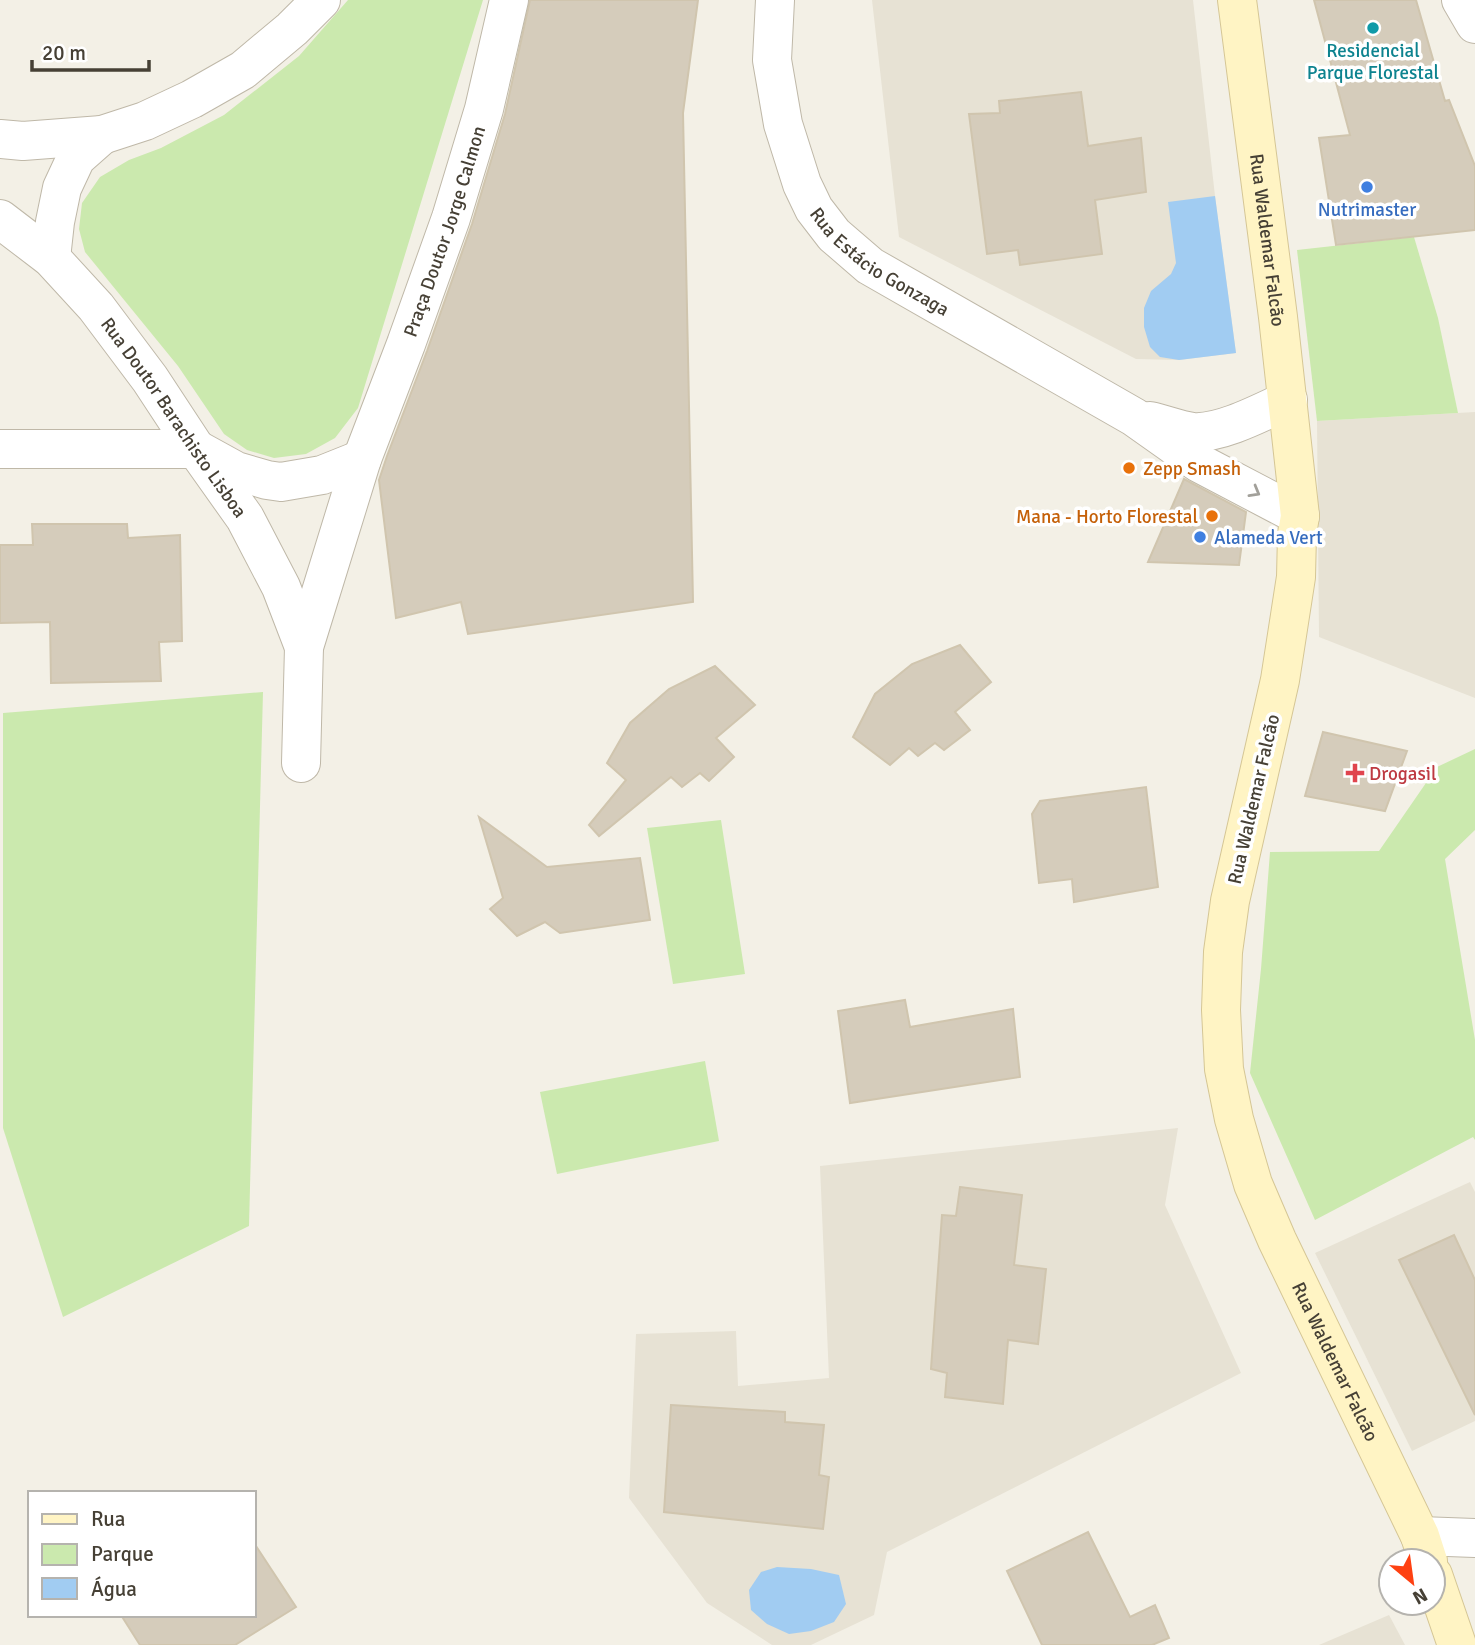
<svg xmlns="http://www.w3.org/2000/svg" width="1475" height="1645" font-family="Signika,sans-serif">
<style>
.residential{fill:#e7e2d4}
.green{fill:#cbe9ae}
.water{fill:#a1ccf2}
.building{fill:#d5ccbb;stroke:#d0c5ae;stroke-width:2}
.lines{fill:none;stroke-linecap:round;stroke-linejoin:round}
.street-casing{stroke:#bfb8a8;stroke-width:40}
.secondary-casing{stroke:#d5c695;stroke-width:40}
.street{stroke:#fff;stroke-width:38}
.secondary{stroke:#fff4c4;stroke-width:38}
.oneway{stroke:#a2a09a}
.culture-dot{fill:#0f9aa8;stroke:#fff;stroke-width:2.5}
.shop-dot{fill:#3f7fe0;stroke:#fff;stroke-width:2.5}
.food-dot{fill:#e8710a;stroke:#fff;stroke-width:2.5}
.health-dot{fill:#e0444e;stroke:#fff;stroke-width:2.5}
.labels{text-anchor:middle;stroke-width:7;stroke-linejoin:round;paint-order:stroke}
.culture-label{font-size:19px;fill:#0d838f;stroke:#fff}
.shop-label{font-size:19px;fill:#366cbe;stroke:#fff}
.street-label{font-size:19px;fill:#464035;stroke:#fff}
.food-label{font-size:19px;fill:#c56008;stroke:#fff;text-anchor:start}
.health-label{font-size:19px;fill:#be3a42;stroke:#fff;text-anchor:start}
</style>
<rect width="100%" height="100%" fill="#f3f0e6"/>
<!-- residential -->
<g class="residential">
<polygon points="872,0 1193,0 1215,196 1236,353 1179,360 1136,359 899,237"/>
<polygon points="1475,412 1475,698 1319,637 1317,421"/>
<polygon points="1178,1128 1165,1205 1241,1373 887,1552 874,1615 811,1645 772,1645 707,1603 629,1498 636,1334 736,1331 738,1386 829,1378 820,1166"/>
<polygon points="1470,1182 1475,1192 1475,1421 1412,1451 1315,1253"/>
<polygon points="1389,1615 1405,1645 1319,1645"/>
</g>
<!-- green -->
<g class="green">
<polygon points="348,0 483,0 358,408 335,438 306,454 274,458 247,450 224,434 178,366 85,252 79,229 82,203 100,177 129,160 161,148 224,115 299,56"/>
<polygon points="1414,237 1438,318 1458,413 1317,421 1297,250"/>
<polygon points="263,692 249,1226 63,1317 3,1128 3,713"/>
<polygon points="1475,749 1475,830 1445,859 1475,1040 1475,1140 1473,1137 1315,1220 1250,1073 1261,969 1270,852 1379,851 1437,767"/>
<polygon points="721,820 745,974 673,984 647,828"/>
<polygon points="705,1061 719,1141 557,1174 540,1092"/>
</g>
<!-- water -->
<g class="water">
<polygon points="1215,196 1236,353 1179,360 1160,357 1150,347 1144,327 1144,308 1151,291 1171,274 1176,263 1168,202"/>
<polygon points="777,1567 811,1569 839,1575 846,1604 834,1622 811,1631 789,1634 767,1624 751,1610 749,1590 761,1572"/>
</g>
<!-- building -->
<g class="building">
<polygon points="530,0 698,0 683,113 693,602 468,634 461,602 396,618 379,480 387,456 427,351 472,224 505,114"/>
<polygon points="1314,0 1416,0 1445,101 1449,100 1475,166 1475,230 1336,245 1319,138 1350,135"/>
<polygon points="1081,92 1088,146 1141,138 1146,192 1095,200 1102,254 1020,265 1018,250 987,254 969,114 1000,113 999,101"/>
<polygon points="1184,479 1246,512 1239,565 1148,562"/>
<polygon points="32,524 127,524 128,538 180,535 182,641 159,642 161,681 51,683 50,622 0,623 0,545 33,545"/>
<polygon points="960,645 991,682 955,712 970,730 944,750 935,743 918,756 909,748 890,765 853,737 875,694 912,664"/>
<polygon points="715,666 755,705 716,738 734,757 709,781 700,773 682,787 671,777 599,836 589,825 626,780 607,763 630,723 669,689"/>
<polygon points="1323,732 1407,751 1385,811 1305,796"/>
<polygon points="1146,787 1158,887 1074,902 1072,879 1039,883 1032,814 1040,801"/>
<polygon points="479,817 547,867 640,858 650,920 560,933 545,922 517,936 490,909 503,898"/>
<polygon points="905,1000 910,1027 1013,1009 1020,1077 850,1103 838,1011"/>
<polygon points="960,1187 1022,1195 1014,1265 1046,1269 1038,1344 1008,1340 1003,1404 945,1397 947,1373 931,1369 942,1215 956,1216"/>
<polygon points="1454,1235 1475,1280 1475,1415 1399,1260"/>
<polygon points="671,1405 785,1412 785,1422 824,1425 819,1475 829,1477 823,1529 664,1512"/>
<polygon points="1088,1532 1130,1617 1155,1605 1169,1638 1152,1645 1042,1645 1007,1571"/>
<polygon points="254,1543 296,1607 235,1645 140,1645 121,1615 254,1615"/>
</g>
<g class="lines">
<!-- street casing -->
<g class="street-casing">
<g id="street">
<path id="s1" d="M775,0L772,60L783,124L802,184L814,209L834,235L870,266L1134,417L1199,463L1300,516"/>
<polyline points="1461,0 1475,24"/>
<polyline points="0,139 23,141 102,135 145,121 192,99 243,70 292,29 321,0"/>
<path id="s2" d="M0,219L51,258L96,307L150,379L196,449L245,518L281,587L304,647"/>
<polyline points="51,258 55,222 62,188 76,158 102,135"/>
<path d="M1150,421C1164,424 1179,430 1193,432C1221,434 1262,412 1288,400"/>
<polyline points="0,449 196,449 236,471 267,480 281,482 322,475 362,459"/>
<path id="s3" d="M301,763L304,647L362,459L406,344L451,218L484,109L509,0"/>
<polyline points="1420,1536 1475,1538"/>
</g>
</g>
<!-- secondary casing -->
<g class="secondary-casing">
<g id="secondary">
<path id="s4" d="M1237,0L1278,317L1300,516L1297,534L1296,577L1280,680L1230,901L1223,952L1221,1010L1224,1069L1234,1119L1253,1184L1277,1240L1420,1536L1428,1561"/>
<polyline points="1433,1575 1457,1645"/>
</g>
</g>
<!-- street -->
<use href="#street" class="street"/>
<!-- secondary -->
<use href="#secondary" class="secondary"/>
</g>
<!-- one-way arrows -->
<defs><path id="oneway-chevron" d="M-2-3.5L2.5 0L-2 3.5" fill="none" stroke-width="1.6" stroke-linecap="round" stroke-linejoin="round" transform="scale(1.75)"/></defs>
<use class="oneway" href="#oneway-chevron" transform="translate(1255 492) rotate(30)"/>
<!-- markers -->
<circle class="culture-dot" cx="1373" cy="28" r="7"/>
<g class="shop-dot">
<circle cx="1367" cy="187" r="7"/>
<circle cx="1200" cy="537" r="7"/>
</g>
<g class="food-dot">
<circle cx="1129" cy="468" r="7"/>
<circle cx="1212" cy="516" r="7"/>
</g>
<path class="health-dot" d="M1351.5 762.5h7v7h7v7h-7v7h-7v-7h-7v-7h7z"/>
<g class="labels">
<!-- culture labels -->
<g class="culture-label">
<text x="1373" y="57">Residencial<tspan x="1373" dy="22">Parque Florestal</tspan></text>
</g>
<!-- shop labels -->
<g class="shop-label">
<text x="1367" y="216">Nutrimaster</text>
<text x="1214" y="544" text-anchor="start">Alameda Vert</text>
</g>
<!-- street labels -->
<g class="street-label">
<text dy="7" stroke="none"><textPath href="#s3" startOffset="555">Praça Doutor Jorge Calmon</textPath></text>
<text dy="7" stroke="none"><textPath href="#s4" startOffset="242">Rua Waldemar Falcão</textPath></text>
<text dy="7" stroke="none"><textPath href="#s1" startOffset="301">Rua Estácio Gonzaga</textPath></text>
<text dy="7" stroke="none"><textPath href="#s2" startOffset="266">Rua Doutor Barachisto Lisboa</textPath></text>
<text transform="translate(1253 799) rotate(-77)" y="7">Rua Waldemar Falcão</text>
<text dy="7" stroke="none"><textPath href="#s4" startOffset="1395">Rua Waldemar Falcão</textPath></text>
</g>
<!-- food labels -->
<g class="food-label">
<text x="1143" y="475">Zepp Smash</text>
<text x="1198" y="523" text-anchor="end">Mana - Horto Florestal</text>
</g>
<!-- health labels -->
<g class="health-label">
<text x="1369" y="780">Drogasil</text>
</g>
</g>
<!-- legend -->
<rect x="28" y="1491" width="228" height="126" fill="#ffffff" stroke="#b5b3ae" stroke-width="2"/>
<rect x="42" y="1514" width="35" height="10" fill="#fff4c4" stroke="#b5b3ae" stroke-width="2"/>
<text x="91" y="1526" font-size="21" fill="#464035">Rua</text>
<rect x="42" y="1544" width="35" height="21" fill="#cbe9ae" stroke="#b5b3ae" stroke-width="2"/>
<text x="91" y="1561" font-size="21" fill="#464035">Parque</text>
<rect x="42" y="1578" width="35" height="21" fill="#a1ccf2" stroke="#b5b3ae" stroke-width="2"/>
<text x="91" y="1596" font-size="21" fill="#464035">Água</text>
<!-- north arrow -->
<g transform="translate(1412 1582) rotate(151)"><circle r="33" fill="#ffffff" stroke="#b5b3ae" stroke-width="2"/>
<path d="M0-5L12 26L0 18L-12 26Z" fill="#fe4112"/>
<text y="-10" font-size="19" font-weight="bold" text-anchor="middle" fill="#464035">N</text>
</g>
<!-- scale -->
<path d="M32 60v10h117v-10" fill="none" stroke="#464035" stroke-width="3.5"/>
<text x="42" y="60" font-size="21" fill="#464035" stroke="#ffffff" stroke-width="5" paint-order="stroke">20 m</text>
</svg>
